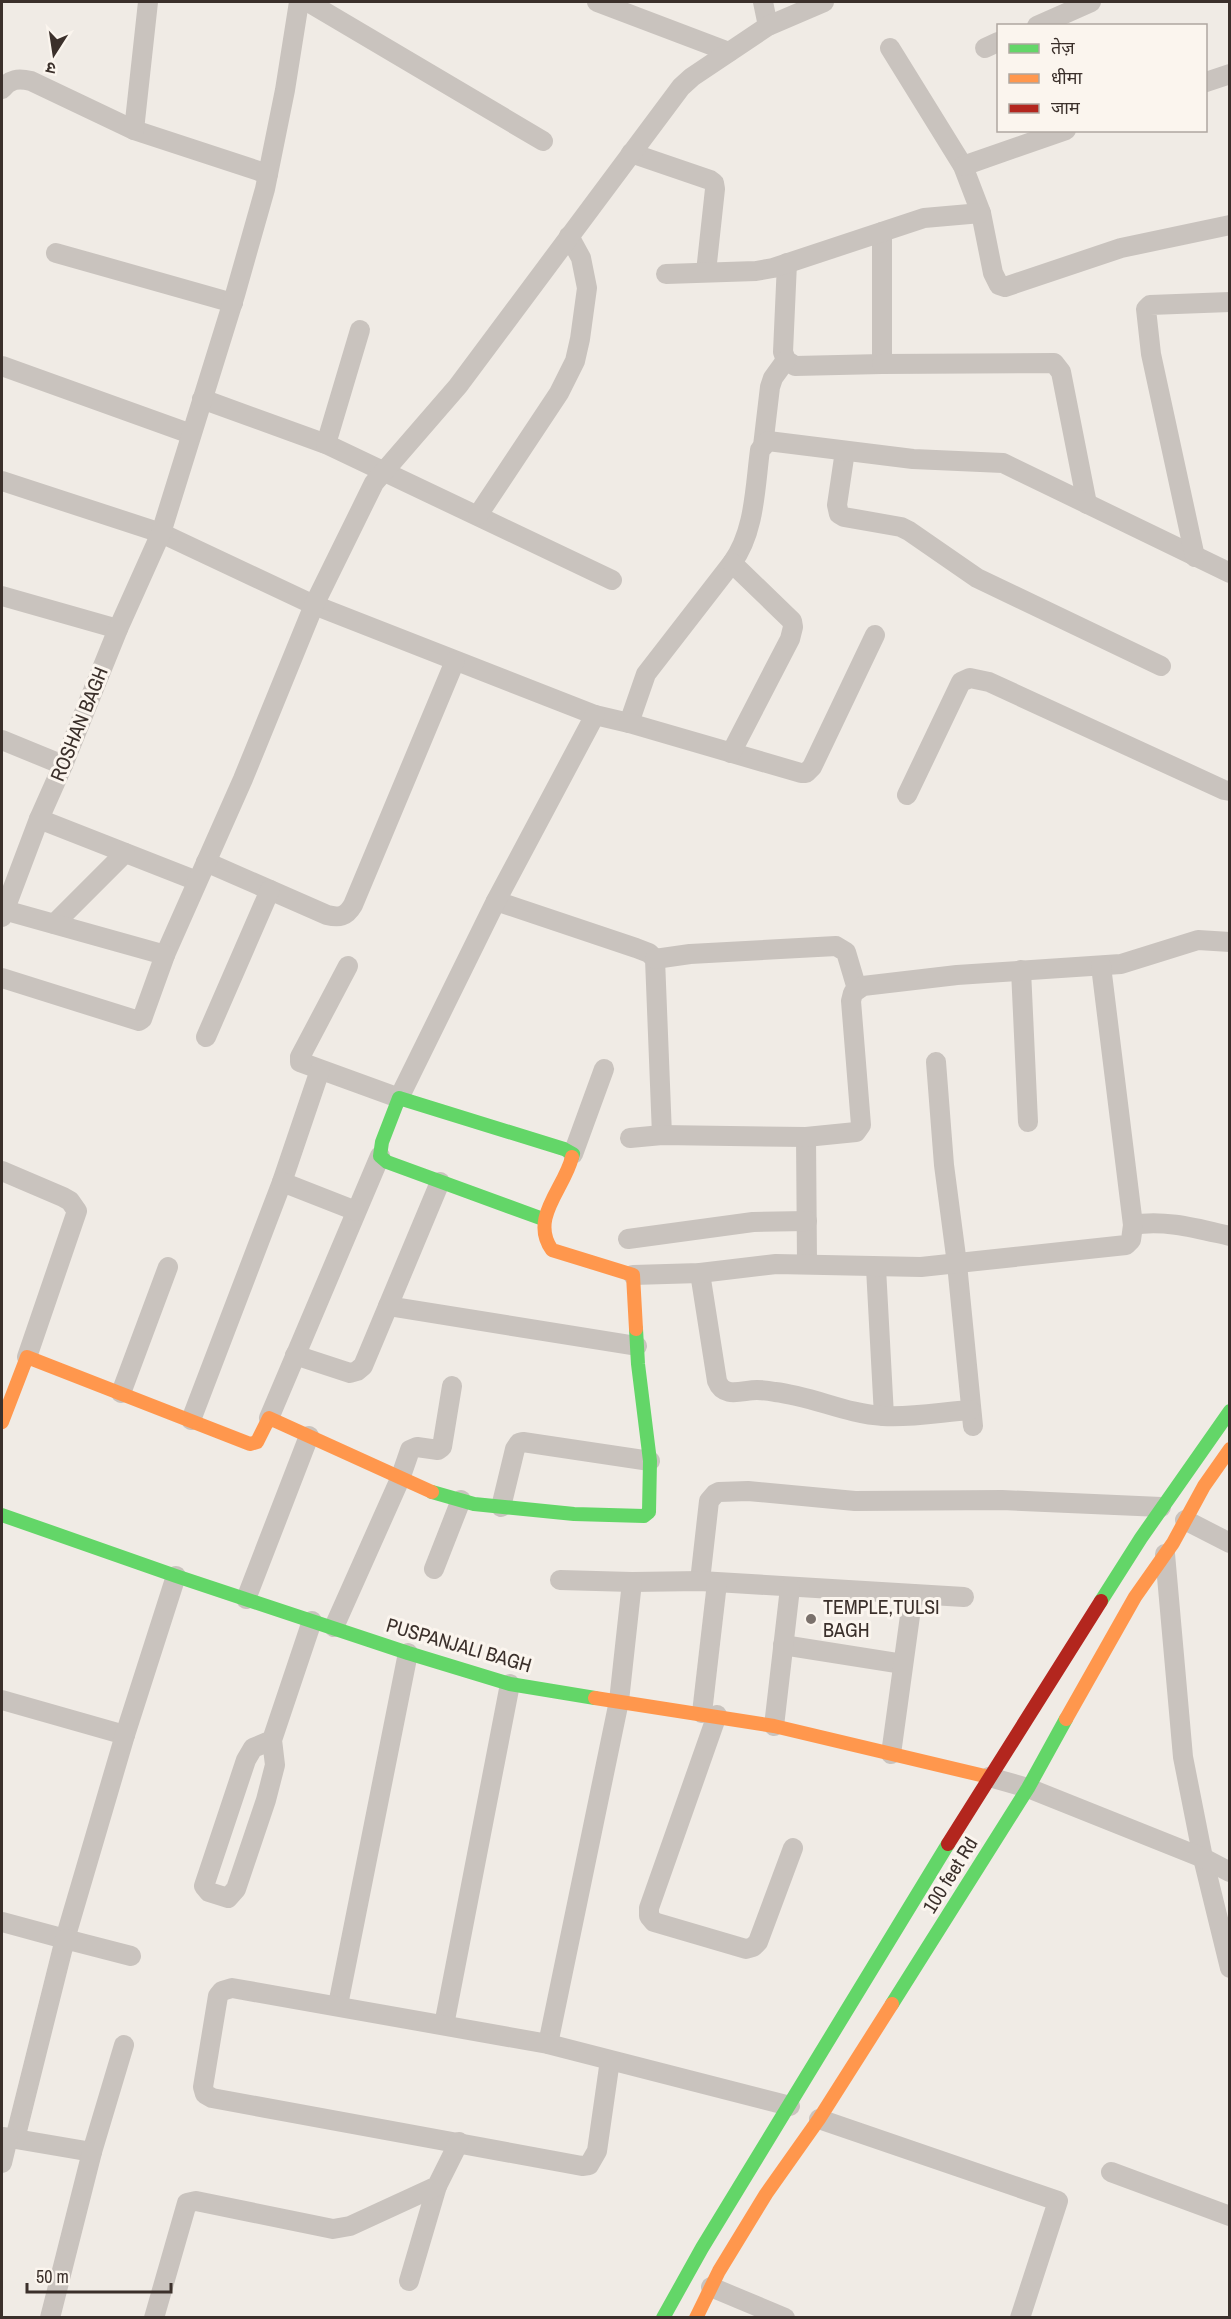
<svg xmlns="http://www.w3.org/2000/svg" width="1231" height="2319" font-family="'Archivo Narrow','Noto Sans Devanagari',sans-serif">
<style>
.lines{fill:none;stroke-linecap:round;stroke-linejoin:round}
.street{stroke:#c9c3be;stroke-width:20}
.fast{stroke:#63d668;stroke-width:14}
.slow{stroke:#ff974d;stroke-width:14}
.jam{stroke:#b3261e;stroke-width:14}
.poi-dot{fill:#7a716c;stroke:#fbf5ee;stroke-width:2}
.labels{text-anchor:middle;stroke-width:6;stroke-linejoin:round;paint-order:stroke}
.street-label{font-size:20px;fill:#3b302b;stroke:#fbf5ee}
.poi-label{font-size:20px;fill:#3b302b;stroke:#fbf5ee;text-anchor:start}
</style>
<rect width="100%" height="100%" fill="#f0ebe5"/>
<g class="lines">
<!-- street -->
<g class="street">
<polyline points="308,2 543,141"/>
<polyline points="597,2 729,52"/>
<polyline points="763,2 768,26"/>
<polyline points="1037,26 1091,2"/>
<polyline points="890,48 963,166 981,213 993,273 999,285 1005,287 1121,248 1230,225"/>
<polyline points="985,48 998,42"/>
<polyline points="1206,82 1230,74"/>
<path d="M2,89C10,79 18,78 31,81L134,130L268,174"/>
<polyline points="134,130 148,2"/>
<polyline points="631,153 710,180 714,183 715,189 706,272"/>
<polyline points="963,166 1066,130"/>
<polyline points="56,253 233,303"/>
<polyline points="787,263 783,352 786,360 795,366 882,364 882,232"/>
<polyline points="666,274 756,271 773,268 924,218 981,213"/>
<polyline points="882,364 1054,363 1061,372 1087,504"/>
<polyline points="2,366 191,434"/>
<polyline points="202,399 326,444 612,580"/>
<polyline points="326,444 360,330"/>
<polyline points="763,446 770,387 773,378 786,360"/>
<polyline points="845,451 837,505 839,514 844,517 901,527 909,531 977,578 1161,666"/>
<path d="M2,481L161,533L314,605L595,715L629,723L646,674L732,563C755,532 755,487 760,450L768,441L913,459L1003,463L1230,573"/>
<polyline points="478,515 559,393 575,361 580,339 587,288 581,258 569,236"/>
<polyline points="1195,557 1151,354 1146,309 1150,305 1230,302"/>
<polyline points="2,596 118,629"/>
<polyline points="629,723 801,773 806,773 812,767 875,635"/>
<polyline points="2,740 63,765"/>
<polyline points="731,753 790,639 793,627 792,621 732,563"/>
<polyline points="907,795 961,682 970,678 989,682 1224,790 1230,791"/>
<polyline points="39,819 197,881"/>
<path d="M206,862L327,915C339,918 346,917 353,905L455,661"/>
<polyline points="496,901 636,948 649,953 655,959 662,1135"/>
<polyline points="2,917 39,819 63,765 118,629 161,533 235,295 265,189 285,90 299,2"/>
<polyline points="54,924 125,853"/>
<polyline points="165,955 243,779 314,605 374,483 458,386 681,87 692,77 768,26 824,2"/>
<polyline points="655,959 690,954 836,946 846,952 857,989"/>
<polyline points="348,966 300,1057 300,1062 399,1098 496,901 595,715"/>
<polyline points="1021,970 1028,1122"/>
<polyline points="2,978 139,1021 142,1019 165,955 4,910"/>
<polyline points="206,1037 270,890"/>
<polyline points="936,1062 944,1165 957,1264 973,1426"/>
<polyline points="806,1137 807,1263"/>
<polyline points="630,1138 662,1135 806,1137 856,1132 861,1125 851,1001 853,993 863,986 957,975 1121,964 1198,940 1230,942"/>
<polyline points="573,1154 604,1069"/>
<polyline points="2,1171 63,1197 70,1201 77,1211 27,1357"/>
<polyline points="282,1182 320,1070"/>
<path d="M1133,1225C1164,1219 1199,1229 1230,1236"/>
<polyline points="628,1239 753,1222 807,1221"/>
<polyline points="876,1268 884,1416"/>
<path d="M700,1273L717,1381C724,1399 742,1390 757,1390C763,1390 770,1391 775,1392C812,1396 846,1414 883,1416C911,1418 942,1412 970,1410"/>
<polyline points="633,1275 700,1273 776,1264 921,1267 1126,1245 1131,1240 1133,1225 1101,966"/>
<polyline points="388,1306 637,1346"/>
<polyline points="295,1355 350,1373 357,1371 363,1366 440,1182"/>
<polyline points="121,1393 168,1267"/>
<polyline points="269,1418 380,1156"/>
<polyline points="191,1420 282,1182 356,1211"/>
<polyline points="501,1507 515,1449 519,1443 523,1442 650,1461"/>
<polyline points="1185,1520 1230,1543"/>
<polyline points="1165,1554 1183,1757 1203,1858 1230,1968"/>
<polyline points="434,1569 461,1500"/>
<polyline points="700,1581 709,1501 715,1494 719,1492 748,1491 855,1501 1002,1500 1161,1507"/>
<polyline points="632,1582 700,1581 964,1597"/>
<polyline points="246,1599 309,1436"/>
<polyline points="334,1627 400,1479 410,1450 417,1447 438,1450 442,1447 452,1386"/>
<polyline points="783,1645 903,1664"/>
<polyline points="2,1700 125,1735"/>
<polyline points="702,1713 717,1583"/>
<polyline points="717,1715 649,1908 649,1916 654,1922 746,1949 753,1947 758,1942 793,1848"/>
<polyline points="774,1726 790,1588"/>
<polyline points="272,1740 253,1748 246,1760 204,1886 209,1892 228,1898 236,1889 266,1800 275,1765 272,1740 312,1621"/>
<polyline points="891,1754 913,1594"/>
<polyline points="989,1777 1028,1788 1203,1858 1230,1872"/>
<polyline points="2,1922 65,1939 125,1735 176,1576"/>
<polyline points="338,2005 408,1653"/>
<polyline points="444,2025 510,1684"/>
<polyline points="548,2044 619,1701 632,1582 560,1580"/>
<polyline points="610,2060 597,2151 589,2165 582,2166 212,2098 205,2094 203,2087 218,1996 222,1991 232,1988 548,2044 790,2106"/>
<polyline points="819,2119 1058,2201 1020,2318"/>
<polyline points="4,2137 92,2152 124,2045"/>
<polyline points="15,2139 65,1939 131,1956"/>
<polyline points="2,2163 8,2138"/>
<polyline points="1111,2172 1230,2216"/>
<polyline points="409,2281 437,2186"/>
<polyline points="711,2287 785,2318"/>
<polyline points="50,2318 92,2152"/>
<polyline points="154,2318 187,2203 196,2201 333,2229 350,2226 437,2186 459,2142"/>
</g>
<!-- fast -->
<g class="fast">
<polyline points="543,1219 387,1162 380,1156 382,1142 399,1098 564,1149 573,1154 572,1157"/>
<polyline points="432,1492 474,1504 574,1514 644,1516 649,1512 650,1461 638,1364 636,1329"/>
<polyline points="2,1515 176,1576 408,1653 510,1684 595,1698"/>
<polyline points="1101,1601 1141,1538 1230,1411"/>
<polyline points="892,2004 1028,1788 1066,1719"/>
<polyline points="663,2318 702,2248 948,1844"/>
</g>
<!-- slow -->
<g class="slow">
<path d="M572,1157C565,1188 529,1218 552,1250L633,1275L636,1329"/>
<polyline points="2,1422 27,1357 250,1444 257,1442 269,1418 432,1492"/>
<polyline points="595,1698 774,1726 989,1777"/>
<polyline points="1066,1719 1135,1597 1173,1543 1204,1486 1230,1449"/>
<polyline points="696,2318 719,2271 766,2194 819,2119 892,2004"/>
</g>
<!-- jam -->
<polyline class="jam" points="948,1844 1101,1601"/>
</g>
<!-- markers -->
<circle class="poi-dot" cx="811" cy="1619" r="6"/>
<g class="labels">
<!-- street labels -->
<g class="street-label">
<text transform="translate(79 724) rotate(-68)" y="7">ROSHAN BAGH</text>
<text transform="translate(459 1645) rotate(16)" y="7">PUSPANJALI BAGH</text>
<text transform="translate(950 1875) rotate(-58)" y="7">100 feet Rd</text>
</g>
<!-- poi labels -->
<g class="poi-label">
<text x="823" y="1614">TEMPLE,TULSI<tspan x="823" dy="23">BAGH</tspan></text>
</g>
</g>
<!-- border -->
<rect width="1231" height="2319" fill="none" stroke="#3b302b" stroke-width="6"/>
<!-- legend -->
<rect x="997" y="24" width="210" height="108" fill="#fbf5ee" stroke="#aea6a0" stroke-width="1.5"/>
<rect x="1009" y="44" width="30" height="9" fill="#63d668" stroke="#aea6a0" stroke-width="1.5"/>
<text x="1051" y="54" font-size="18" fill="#3b302b">तेज़</text>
<rect x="1009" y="74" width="30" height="9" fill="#ff974d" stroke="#aea6a0" stroke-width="1.5"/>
<text x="1051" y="84" font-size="18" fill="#3b302b">धीमा</text>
<rect x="1009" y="104" width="30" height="9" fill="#b3261e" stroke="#aea6a0" stroke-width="1.5"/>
<text x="1051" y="114" font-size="18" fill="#3b302b">जाम</text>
<!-- north arrow -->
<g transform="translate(54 54) rotate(192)" stroke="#fbf5ee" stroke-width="4.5" paint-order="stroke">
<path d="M0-4.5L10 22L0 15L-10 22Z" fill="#3b302b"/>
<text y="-9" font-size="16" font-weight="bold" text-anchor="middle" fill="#3b302b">उ</text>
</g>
<!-- scale -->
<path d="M27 2283v9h144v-9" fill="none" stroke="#3b302b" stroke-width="3"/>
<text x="36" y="2283" font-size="18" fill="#3b302b" stroke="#fbf5ee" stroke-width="4.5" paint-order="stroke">50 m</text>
</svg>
